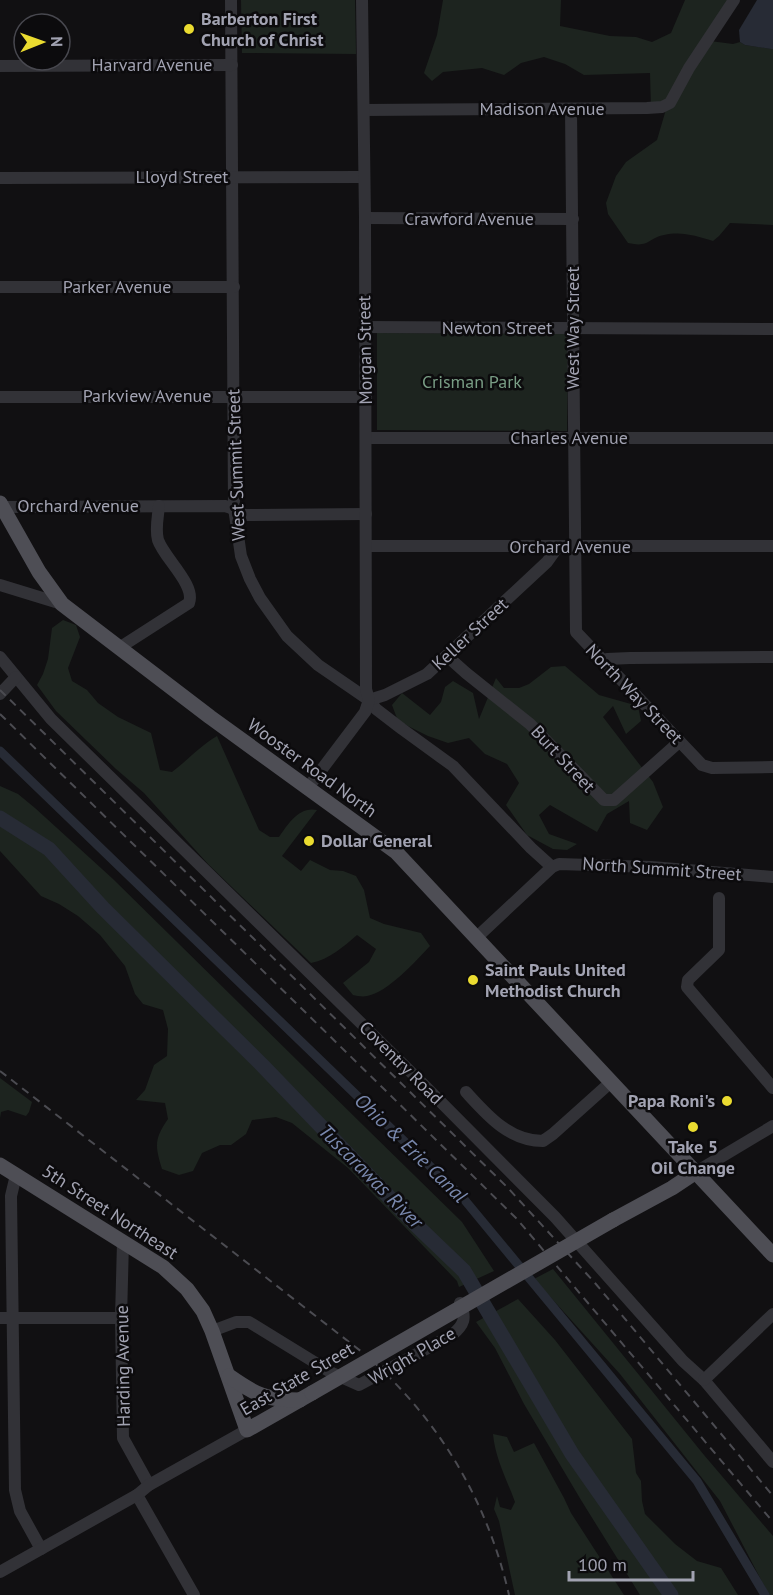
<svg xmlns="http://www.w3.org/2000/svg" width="773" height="1595" font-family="'PT Sans',sans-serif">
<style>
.green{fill:#1d241f}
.water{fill:#272b35}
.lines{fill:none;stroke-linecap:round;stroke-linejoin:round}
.canal{stroke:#272b35;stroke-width:9}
.river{stroke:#272b35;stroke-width:15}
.minor{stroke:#323237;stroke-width:12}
.major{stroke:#4e4e55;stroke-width:15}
.rail{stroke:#4b4b51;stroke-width:2;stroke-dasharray:8 6;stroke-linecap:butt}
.major-bridge{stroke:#4e4e55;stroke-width:15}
.poi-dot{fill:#eadb30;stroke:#0c0b0d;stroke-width:2}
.labels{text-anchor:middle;stroke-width:5;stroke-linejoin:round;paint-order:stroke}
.poi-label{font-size:18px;font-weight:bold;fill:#a2a3b2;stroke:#0c0b0d;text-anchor:start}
.street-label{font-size:18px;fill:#a2a3b2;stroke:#0c0b0d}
.park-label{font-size:18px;fill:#799d85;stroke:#0c0b0d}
.water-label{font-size:20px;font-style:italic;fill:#7988ad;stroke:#0c0b0d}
</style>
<rect width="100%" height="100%" fill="#111012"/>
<!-- green -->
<g class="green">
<polygon points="241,0 355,0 356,54 242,53"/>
<path d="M443,0H561L560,26L610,36L636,37L652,42L671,33L685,0H734L710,41L733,44L740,42L745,45L773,49V225L730,223L719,236L713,241C696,236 682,231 664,235C648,238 650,248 628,243L608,214L606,203L616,176L626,162L657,140L667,106L651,108L650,73L584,75L565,64L544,57L521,63L504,75L482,68L443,72L432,81L424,73L437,35Z"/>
<polygon points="377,333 568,334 567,431 377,430"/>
<path d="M63,620L76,625L80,637L68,668L72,681L87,690L98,703L118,717L151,733L160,770L172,772C188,760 200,746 217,736L259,830L270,837H279C288,824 299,806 317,810L282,856L301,871L310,860L330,870L343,871L356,876L364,890L370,918L384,924L421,933L430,946C417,960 387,993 367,996C363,997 357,996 353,995L343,983L369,962L376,949L357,935C343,947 330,959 311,963L208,864L144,793L116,769L56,711L37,685L43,674L48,659L52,628Z"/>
<polygon points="565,666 599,695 638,706 641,721 626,734 613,706 603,717 653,782 663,807 647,830 630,823 629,801 607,814 597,832 550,805 539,815 549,834 577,844 567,850 553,849 527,835 506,805 519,783 507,764 485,754 469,738 448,743 428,736 398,721 392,705 402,693 430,715 441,702 445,687 453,681 473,693 479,719 496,678 504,688 519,688 529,684 551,667"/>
<path d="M0,786L18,794L35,808L113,879L367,1129L462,1222L494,1271L459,1287L457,1281L348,1168L292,1123L276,1117L252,1120L246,1134L231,1145H220L202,1153L193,1171L179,1175L162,1169C155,1146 154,1139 168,1119L165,1103L136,1100L145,1090L154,1065L167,1056L168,1029L163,1010L143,1004L135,994L125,966L100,935L78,916L59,904L41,896L0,851Z"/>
<polygon points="0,1078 32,1102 29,1112 26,1116 8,1110 1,1112 0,1118"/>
<polygon points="553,1269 704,1455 773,1536 773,1595 769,1595 720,1501 620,1374 534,1279"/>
<polygon points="518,1299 555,1340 632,1439 636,1473 641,1481 642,1501 645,1514 675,1544 697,1561 721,1568 738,1595 640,1595 581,1500 524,1404 495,1348 476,1322"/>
<path d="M493,1434L507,1437L514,1452L534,1443L564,1498L571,1513L624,1595H515L499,1521L494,1509L497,1496L500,1507L511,1510L515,1502C507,1480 495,1458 493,1434Z"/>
</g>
<!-- water -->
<polygon class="water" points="757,0 773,0 773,49 771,49 745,45 740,42 739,30"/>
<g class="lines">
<!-- canal -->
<polyline class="canal" points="0,751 463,1198 697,1481 765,1595"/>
<!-- river -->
<polyline class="river" points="0,818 49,849 103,908 262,1065 415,1224 464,1271 572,1454 671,1595"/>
<!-- minor -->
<g class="minor">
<polyline points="231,0 234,508 241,556 250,579 260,598 287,636 318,665 369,700 376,709 402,729 453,766 531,848 552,867"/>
<polyline points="0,66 232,65"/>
<polyline points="571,109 576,632 702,765 712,768 773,767"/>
<polyline points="364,110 647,108 662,107 670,103 689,68 734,0"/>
<polyline points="0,178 364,177"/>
<polyline points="365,218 573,219"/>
<polyline points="0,287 234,287"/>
<polyline points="365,327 773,329"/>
<polyline points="0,397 366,397"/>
<polyline points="366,438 773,438"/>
<path d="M2,507L225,506C235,508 237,514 246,515L366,514"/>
<polyline points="366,546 773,546"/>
<polyline points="0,585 62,604"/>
<path d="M119,648L189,603C196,585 164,558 158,540C155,529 158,517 159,506"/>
<polyline points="447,656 466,673 530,724 604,800 614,800 679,742"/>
<polyline points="0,657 51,719 422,1083 555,1217 683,1361 704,1380 773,1462"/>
<polyline points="603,661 607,659 630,658 773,657"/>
<polyline points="0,694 16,677"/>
<polyline points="369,700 385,695 427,674 547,562 557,548"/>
<polyline points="307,789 365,712 369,700 366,689 365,218 362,0"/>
<polyline points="719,898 719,950 688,980 687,987 773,1088"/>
<polyline points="476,938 552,867 559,864 651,867 773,877"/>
<path d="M466,1092C487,1115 509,1141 543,1141L553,1134L611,1082"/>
<polyline points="696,1172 773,1126"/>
<polyline points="16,1175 11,1196 15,1490 20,1511 41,1549"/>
<polyline points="123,1242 121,1318 123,1438 149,1485"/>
<polyline points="0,1318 121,1318"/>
<path d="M212,1331L236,1322H249L332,1373L359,1385L452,1335C464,1325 467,1318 460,1303"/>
<polyline points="704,1380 773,1314"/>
<polyline points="137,1495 194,1595"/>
<polyline points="0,1572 137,1495 149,1485 247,1430"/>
</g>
<!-- major -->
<g class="major">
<polyline points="0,503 39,572 62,604 210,717 396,852 773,1255"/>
<polyline points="0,1165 163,1267 187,1289 203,1311 212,1331 247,1430 312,1393"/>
<polyline points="613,1220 672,1188 696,1172"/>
<path d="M229,1376C256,1395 266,1400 300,1400"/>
</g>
<!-- rail -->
<g class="rail">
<polyline points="0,690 508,1188 595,1283 773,1496"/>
<polyline points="0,714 517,1219 773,1522"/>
<path d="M0,1071L362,1352C437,1416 487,1499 509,1595"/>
</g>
<!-- major-bridge -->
<polyline class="major-bridge" points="312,1393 613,1220"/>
</g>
<!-- markers -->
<g class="poi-dot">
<circle cx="189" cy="29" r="6"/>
<circle cx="309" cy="841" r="6"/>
<circle cx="473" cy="980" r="6"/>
<circle cx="727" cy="1101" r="6"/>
<circle cx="693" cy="1127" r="6"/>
</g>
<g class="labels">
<!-- poi labels -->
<g class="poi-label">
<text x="201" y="25">Barberton First<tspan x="201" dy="21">Church of Christ</tspan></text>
<text x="321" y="847">Dollar General</text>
<text x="485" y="976">Saint Pauls United<tspan x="485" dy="21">Methodist Church</tspan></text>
<text x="715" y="1107" text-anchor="end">Papa Roni's</text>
<text x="693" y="1153" text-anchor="middle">Take 5<tspan x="693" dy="21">Oil Change</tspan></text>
</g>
<!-- street labels -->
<g class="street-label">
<text x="152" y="71">Harvard Avenue</text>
<text x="542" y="115">Madison Avenue</text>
<text x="182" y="183">Lloyd Street</text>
<text x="469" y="225">Crawford Avenue</text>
<text x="117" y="293">Parker Avenue</text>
<text x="497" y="334">Newton Street</text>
<text transform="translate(573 328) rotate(-90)" y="6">West Way Street</text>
<text transform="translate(365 350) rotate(-91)" y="6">Morgan Street</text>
<text x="147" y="402">Parkview Avenue</text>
<text x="569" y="444">Charles Avenue</text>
<text transform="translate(236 465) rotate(-92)" y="6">West Summit Street</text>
<text x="78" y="512">Orchard Avenue</text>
<text x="570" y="553">Orchard Avenue</text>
<text transform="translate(470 634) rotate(-43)" y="6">Keller Street</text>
<text transform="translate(634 694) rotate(46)" y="6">North Way Street</text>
<text transform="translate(563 759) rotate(47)" y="6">Burt Street</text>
<text transform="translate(312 768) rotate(36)" y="6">Wooster Road North</text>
<text transform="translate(662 869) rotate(4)" y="6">North Summit Street</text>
<text transform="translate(401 1063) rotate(45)" y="6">Coventry Road</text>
<text transform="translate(110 1212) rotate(33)" y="6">5th Street Northeast</text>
<text transform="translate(412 1356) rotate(-30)" y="6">Wright Place</text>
<text transform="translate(123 1366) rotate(-91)" y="6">Harding Avenue</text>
<text transform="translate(297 1379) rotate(-30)" y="6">East State Street</text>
</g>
<!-- park labels -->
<g class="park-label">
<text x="472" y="388">Crisman Park</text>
</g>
<!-- water labels -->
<g class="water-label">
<text transform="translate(411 1148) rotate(44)" y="7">Ohio &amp; Erie Canal</text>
<text transform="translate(371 1176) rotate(45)" y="7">Tuscarawas River</text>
</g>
</g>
<!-- north arrow -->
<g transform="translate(42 42) rotate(89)"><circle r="28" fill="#0c0b0d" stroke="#48484f" stroke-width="1.5"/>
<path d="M0-4.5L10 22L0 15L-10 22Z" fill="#eadb30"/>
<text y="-9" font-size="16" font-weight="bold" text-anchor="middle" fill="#a2a3b2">N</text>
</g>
<!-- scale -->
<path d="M569 1571v9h124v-9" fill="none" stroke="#a2a3b2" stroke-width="3"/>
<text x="578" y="1571" font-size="18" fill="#a2a3b2" stroke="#0c0b0d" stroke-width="4.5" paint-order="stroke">100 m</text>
</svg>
